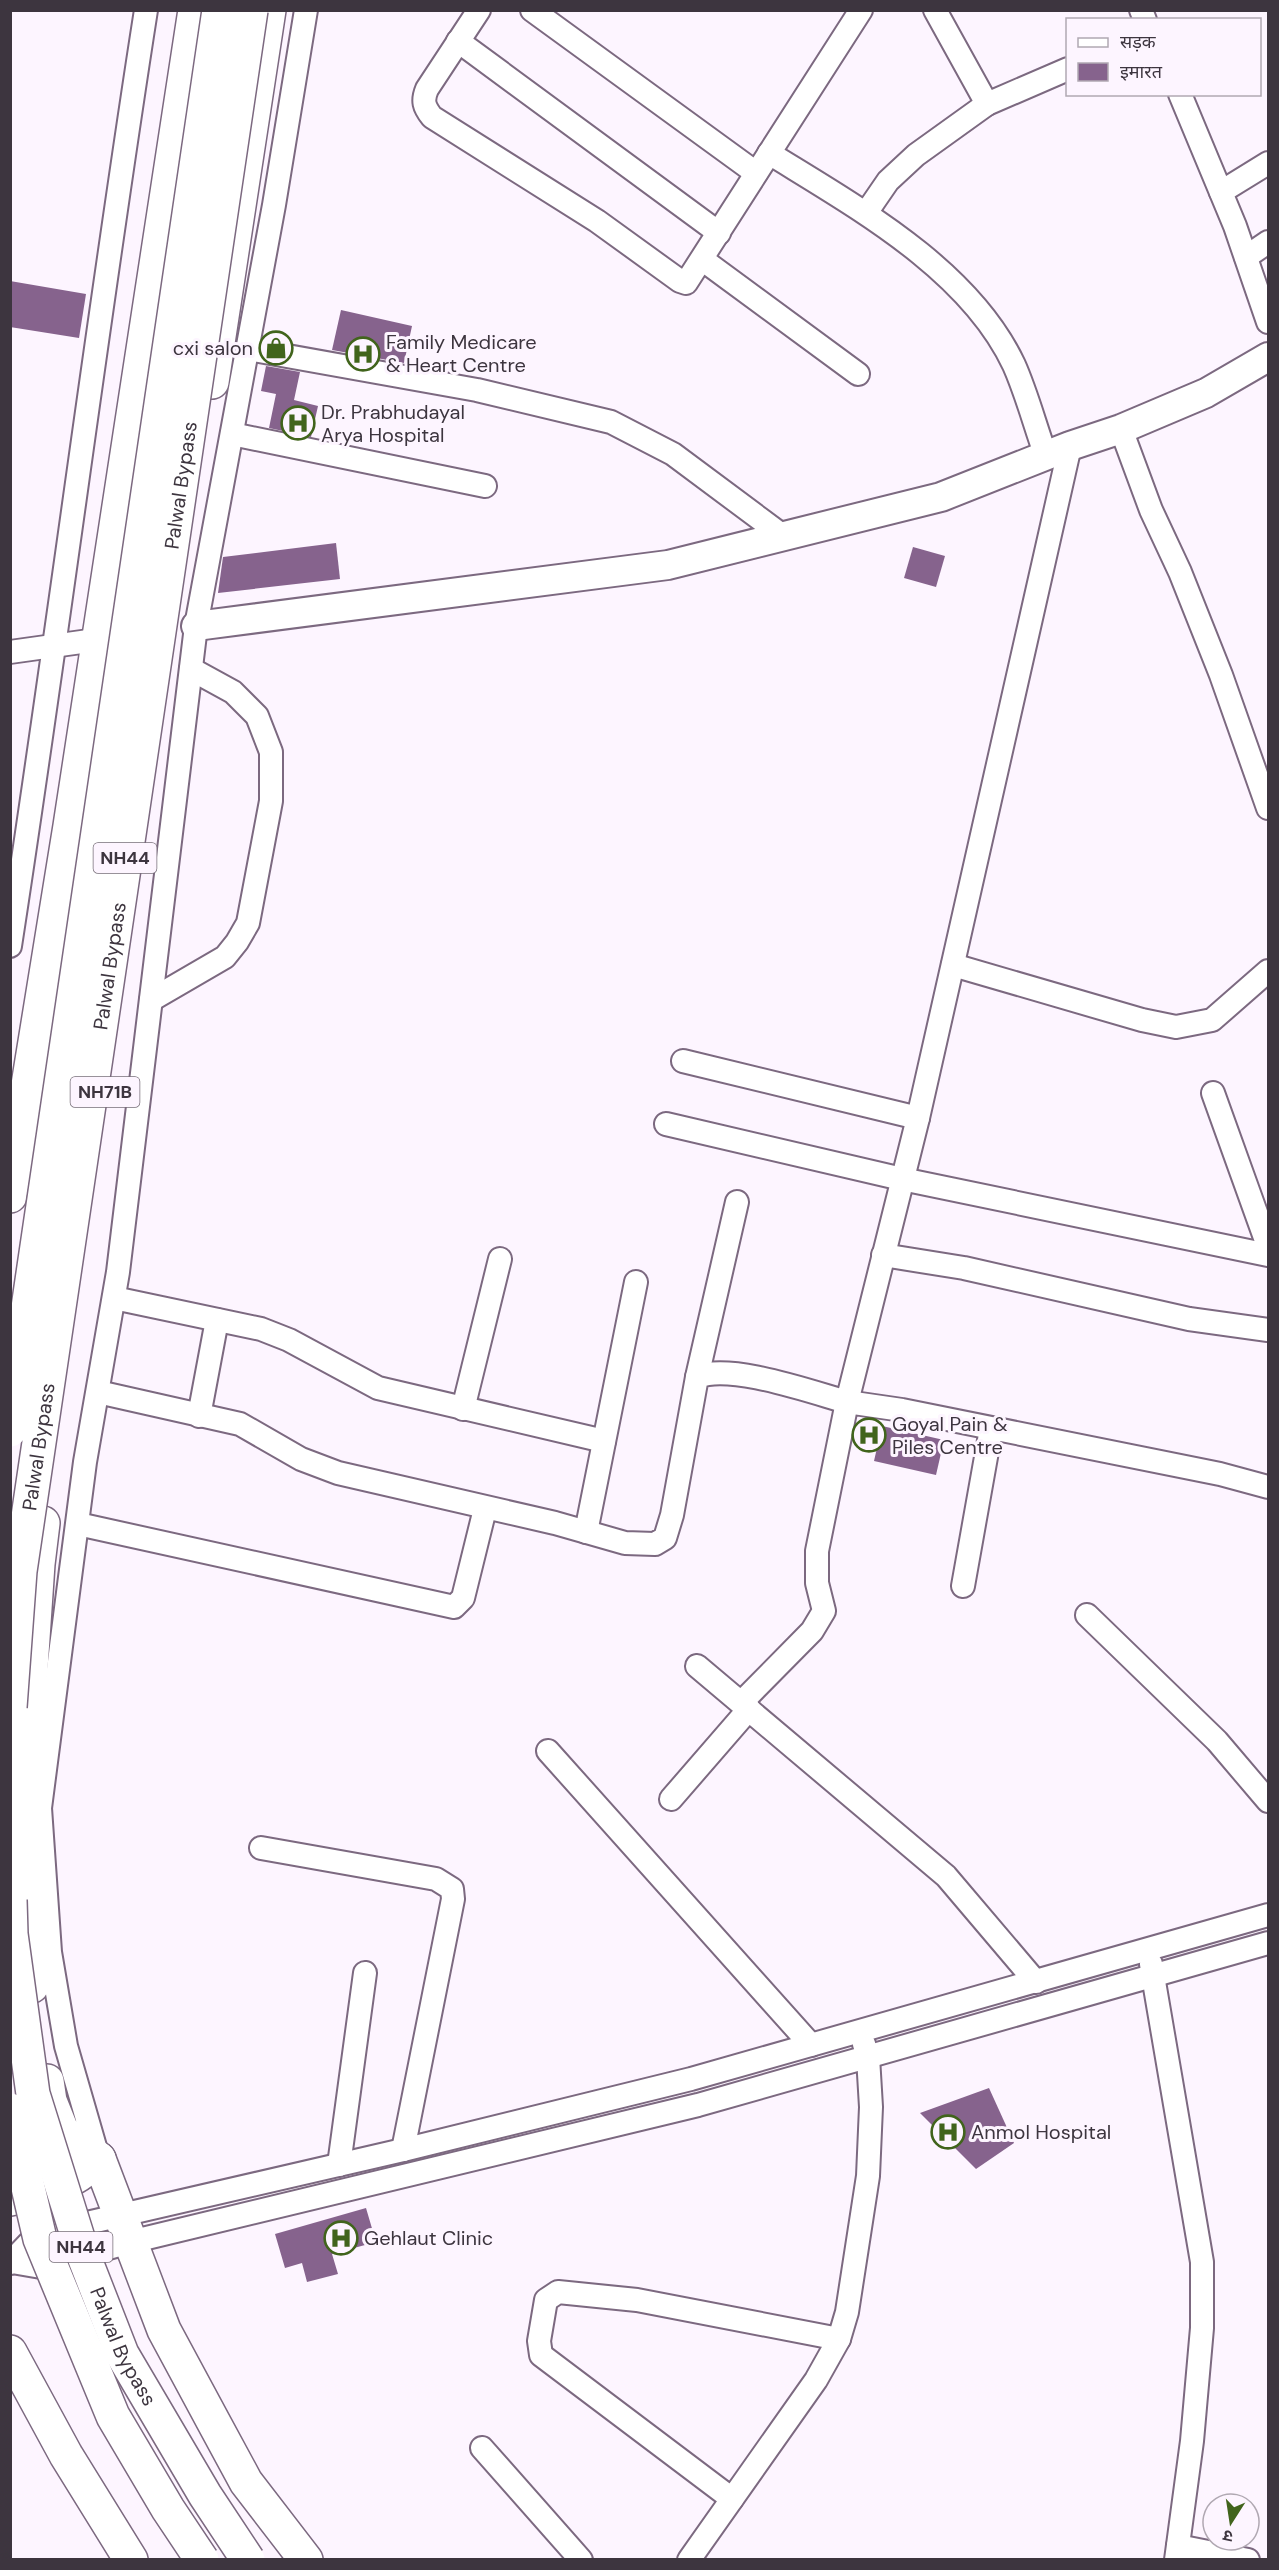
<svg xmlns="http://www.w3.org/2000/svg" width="1279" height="2570" font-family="'DM Sans','Noto Sans Devanagari',sans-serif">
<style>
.building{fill:#86638d}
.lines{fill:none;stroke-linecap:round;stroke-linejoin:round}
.minor-casing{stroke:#7c6980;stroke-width:26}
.major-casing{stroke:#7c6980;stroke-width:32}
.highway-casing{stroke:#7c6980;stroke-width:36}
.minor{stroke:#fff;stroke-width:22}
.major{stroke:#fff;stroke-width:28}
.highway{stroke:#fff;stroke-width:33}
.highway-bridge-casing{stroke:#7c6980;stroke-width:36;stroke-linecap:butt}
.highway-bridge{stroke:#fff;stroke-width:33}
.labels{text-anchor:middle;stroke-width:6;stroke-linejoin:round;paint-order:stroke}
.shield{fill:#fdf5ff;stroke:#776f79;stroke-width:1.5}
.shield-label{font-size:18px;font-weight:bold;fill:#3d353f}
.poi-label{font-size:20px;fill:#3d353f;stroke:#fdf5ff;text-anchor:start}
.street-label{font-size:20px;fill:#3d353f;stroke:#fdf5ff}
</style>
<rect width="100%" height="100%" fill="#fdf5ff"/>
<!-- building -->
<g class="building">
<polygon points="10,281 86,294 79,338 10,327"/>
<polygon points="341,310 412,326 404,363 332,350"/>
<polygon points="266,366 300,372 294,400 318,406 311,437 269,428 276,394 261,391"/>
<polygon points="336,543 340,579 218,593 223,557"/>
<polygon points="913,547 945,556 936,587 904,578"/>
<polygon points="882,1426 944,1440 936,1475 874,1461"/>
<polygon points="989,2088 1014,2143 976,2169 920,2113"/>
<polygon points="366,2208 376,2242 332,2254 338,2274 307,2282 302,2263 285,2268 275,2234"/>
</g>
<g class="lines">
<!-- minor casing -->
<g class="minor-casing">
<g id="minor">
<path d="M479,10L427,89C422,101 424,107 432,117L597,221L680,281L686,283L861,10"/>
<polyline points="532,10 756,173"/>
<polyline points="935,10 987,104"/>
<polyline points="1141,10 1145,20"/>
<polyline points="458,41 719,233"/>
<polyline points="1180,94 1235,226 1268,322"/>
<path d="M769,153C856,207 969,269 1014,365C1027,394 1035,426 1046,456"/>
<polyline points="1221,192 1268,163"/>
<polyline points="866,213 888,181 916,155 987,104 1068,69"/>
<polyline points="1246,257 1268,242"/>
<polyline points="703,260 858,374"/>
<polyline points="248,349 477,390 611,422 673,454 783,536"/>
<polyline points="1121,429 1151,510 1180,572 1221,675 1268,808"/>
<polyline points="232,434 485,486"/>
<polyline points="10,652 110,638"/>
<path d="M10,946C58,635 97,322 146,10"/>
<polyline points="953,965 1142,1020 1176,1027 1212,1020 1268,971"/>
<polyline points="151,1000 225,957 237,942 248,923 271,801 271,752 257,716 233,692 191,669"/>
<polyline points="683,1061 918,1118"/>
<polyline points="1213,1093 1268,1246"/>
<polyline points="666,1124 902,1179 1268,1255"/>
<polyline points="883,1255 964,1268 1189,1319 1268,1330"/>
<polyline points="114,1298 261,1329 289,1340 378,1388 604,1441"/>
<polyline points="697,1377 737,1202"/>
<path d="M98,1392L240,1424L301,1459L338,1473L555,1523L625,1543L655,1544L665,1538L672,1515L697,1377C730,1363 811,1392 847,1402L918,1118L1070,446"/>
<polyline points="463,1409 500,1259"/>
<polyline points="199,1416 217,1320"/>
<polyline points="78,1524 454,1607 463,1598 485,1509"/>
<polyline points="586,1532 636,1282"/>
<polyline points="963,1586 991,1429"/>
<polyline points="1087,1615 1217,1741 1268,1801"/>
<polyline points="697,1666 946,1876 1036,1982"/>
<polyline points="741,1703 812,1631 824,1611 817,1583 817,1551 847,1402 902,1410 1220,1474 1268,1487"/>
<polyline points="548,1751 811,2045"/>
<polyline points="671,1799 749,1709"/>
<polyline points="261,1848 436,1879 452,1889 453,1899 403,2150"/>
<polyline points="1151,1964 1202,2262 1202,2328 1192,2441 1176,2560"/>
<polyline points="98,2157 66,2046 50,1952 40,1808 85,1462 118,1272 196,626 274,205 306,10"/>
<polyline points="339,2165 365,1973"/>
<polyline points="12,2262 41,2267 130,2242 698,2105 1268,1943"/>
<polyline points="10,2263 30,2242 74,2226 403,2150 691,2079 1268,1915"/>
<polyline points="482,2448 581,2560"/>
<polyline points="732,2499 541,2355 539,2341 546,2300 558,2292 637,2300 839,2339"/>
<polyline points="1178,2546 1248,2560"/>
<polyline points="689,2560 816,2380 839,2339 847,2312 868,2176 871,2107 868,2057 864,2044"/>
</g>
</g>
<!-- major casing -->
<g class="major-casing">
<polyline id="major" points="196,626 668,565 941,497 1070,446 1121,429 1206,393 1268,357"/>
</g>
<!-- highway casing -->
<g class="highway-casing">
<g id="highway">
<polyline points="212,382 269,10"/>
<polyline points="10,1196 70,826 195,10"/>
<polyline points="32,1986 22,1802 38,1564 43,1523"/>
<polyline points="47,2081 50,2101 62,2131 99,2159 164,2330 213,2421 246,2482 306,2560"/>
<path d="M10,2199C48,2192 70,2185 99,2159"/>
<polyline points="10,2352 66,2455 131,2560"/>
</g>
</g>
<!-- minor -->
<use href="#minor" class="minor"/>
<!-- major -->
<use href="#major" class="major"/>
<!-- highway -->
<use href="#highway" class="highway"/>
<!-- highway-bridge casing -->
<g class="highway-bridge-casing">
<g id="highway-bridge">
<polyline points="10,1430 219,10"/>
<path id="s1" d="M10,1707L20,1571L251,10"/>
<path id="s2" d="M10,1900L11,1934L33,2094L83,2254L122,2354L205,2495L248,2560"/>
<polyline points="10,2110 40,2239 113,2416 168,2509 202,2560"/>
</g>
</g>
<!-- highway-bridge -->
<use href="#highway-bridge" class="highway-bridge"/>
</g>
<!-- icons -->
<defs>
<g id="shop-ring" transform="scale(1.725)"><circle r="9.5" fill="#fdf5ff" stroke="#41641c" stroke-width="1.5"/><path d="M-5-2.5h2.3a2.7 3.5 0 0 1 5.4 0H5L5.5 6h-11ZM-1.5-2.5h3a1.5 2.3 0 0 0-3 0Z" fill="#41641c"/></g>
<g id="hospital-ring" transform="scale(1.725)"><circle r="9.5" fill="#fdf5ff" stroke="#41641c" stroke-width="1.5"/><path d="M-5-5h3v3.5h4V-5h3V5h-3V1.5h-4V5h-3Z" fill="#41641c"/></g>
</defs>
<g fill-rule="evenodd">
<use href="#shop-ring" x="276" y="348"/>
<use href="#hospital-ring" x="363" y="354"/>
<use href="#hospital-ring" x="298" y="423"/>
<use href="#hospital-ring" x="869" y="1435"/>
<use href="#hospital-ring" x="948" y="2132"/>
<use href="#hospital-ring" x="341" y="2238"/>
</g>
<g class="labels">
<!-- shield labels -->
<g class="shield">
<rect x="93.5" y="843" width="63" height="30" rx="4.5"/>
<rect x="70.5" y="1077" width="69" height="30" rx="4.5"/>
<rect x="49.5" y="2232" width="63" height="30" rx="4.5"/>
</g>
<g class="shield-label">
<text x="125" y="864">NH44</text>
<text x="105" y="1098">NH71B</text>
<text x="81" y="2253">NH44</text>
</g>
<!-- poi labels -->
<g class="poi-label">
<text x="386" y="349">Family Medicare<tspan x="386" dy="23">&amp; Heart Centre</tspan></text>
<text x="253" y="355" text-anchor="end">cxi salon</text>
<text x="321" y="419">Dr. Prabhudayal<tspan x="321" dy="23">Arya Hospital</tspan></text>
<text x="892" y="1431">Goyal Pain &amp;<tspan x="892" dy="23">Piles Centre</tspan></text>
<text x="971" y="2139">Anmol Hospital</text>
<text x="364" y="2245">Gehlaut Clinic</text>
</g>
<!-- street labels -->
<g class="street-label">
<text dy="7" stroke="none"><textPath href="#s1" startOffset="1234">Palwal Bypass</textPath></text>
<text dy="7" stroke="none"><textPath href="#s1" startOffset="748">Palwal Bypass</textPath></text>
<text dy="7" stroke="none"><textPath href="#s1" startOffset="262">Palwal Bypass</textPath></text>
<text dy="7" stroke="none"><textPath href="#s2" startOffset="464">Palwal Bypass</textPath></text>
</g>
</g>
<!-- border -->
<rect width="1279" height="2570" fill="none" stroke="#3d353f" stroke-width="24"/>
<!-- legend -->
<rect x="1066" y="18" width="195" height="78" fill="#fdf5ff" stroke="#b0a8b2" stroke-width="1.5"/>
<rect x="1078" y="38" width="30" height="9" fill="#ffffff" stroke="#b0a8b2" stroke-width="1.5"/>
<text x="1120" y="48" font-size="18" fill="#3d353f">सड़क</text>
<rect x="1078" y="63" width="30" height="18" fill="#86638d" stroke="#b0a8b2" stroke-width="1.5"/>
<text x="1120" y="78" font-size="18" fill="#3d353f">इमारत</text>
<!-- north arrow -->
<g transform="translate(1231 2522) rotate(192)"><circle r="28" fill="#fdf5ff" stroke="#b0a8b2" stroke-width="1.5"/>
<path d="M0-4.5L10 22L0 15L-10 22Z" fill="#41641c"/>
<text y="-9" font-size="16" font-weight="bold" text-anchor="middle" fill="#3d353f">उ</text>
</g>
</svg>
